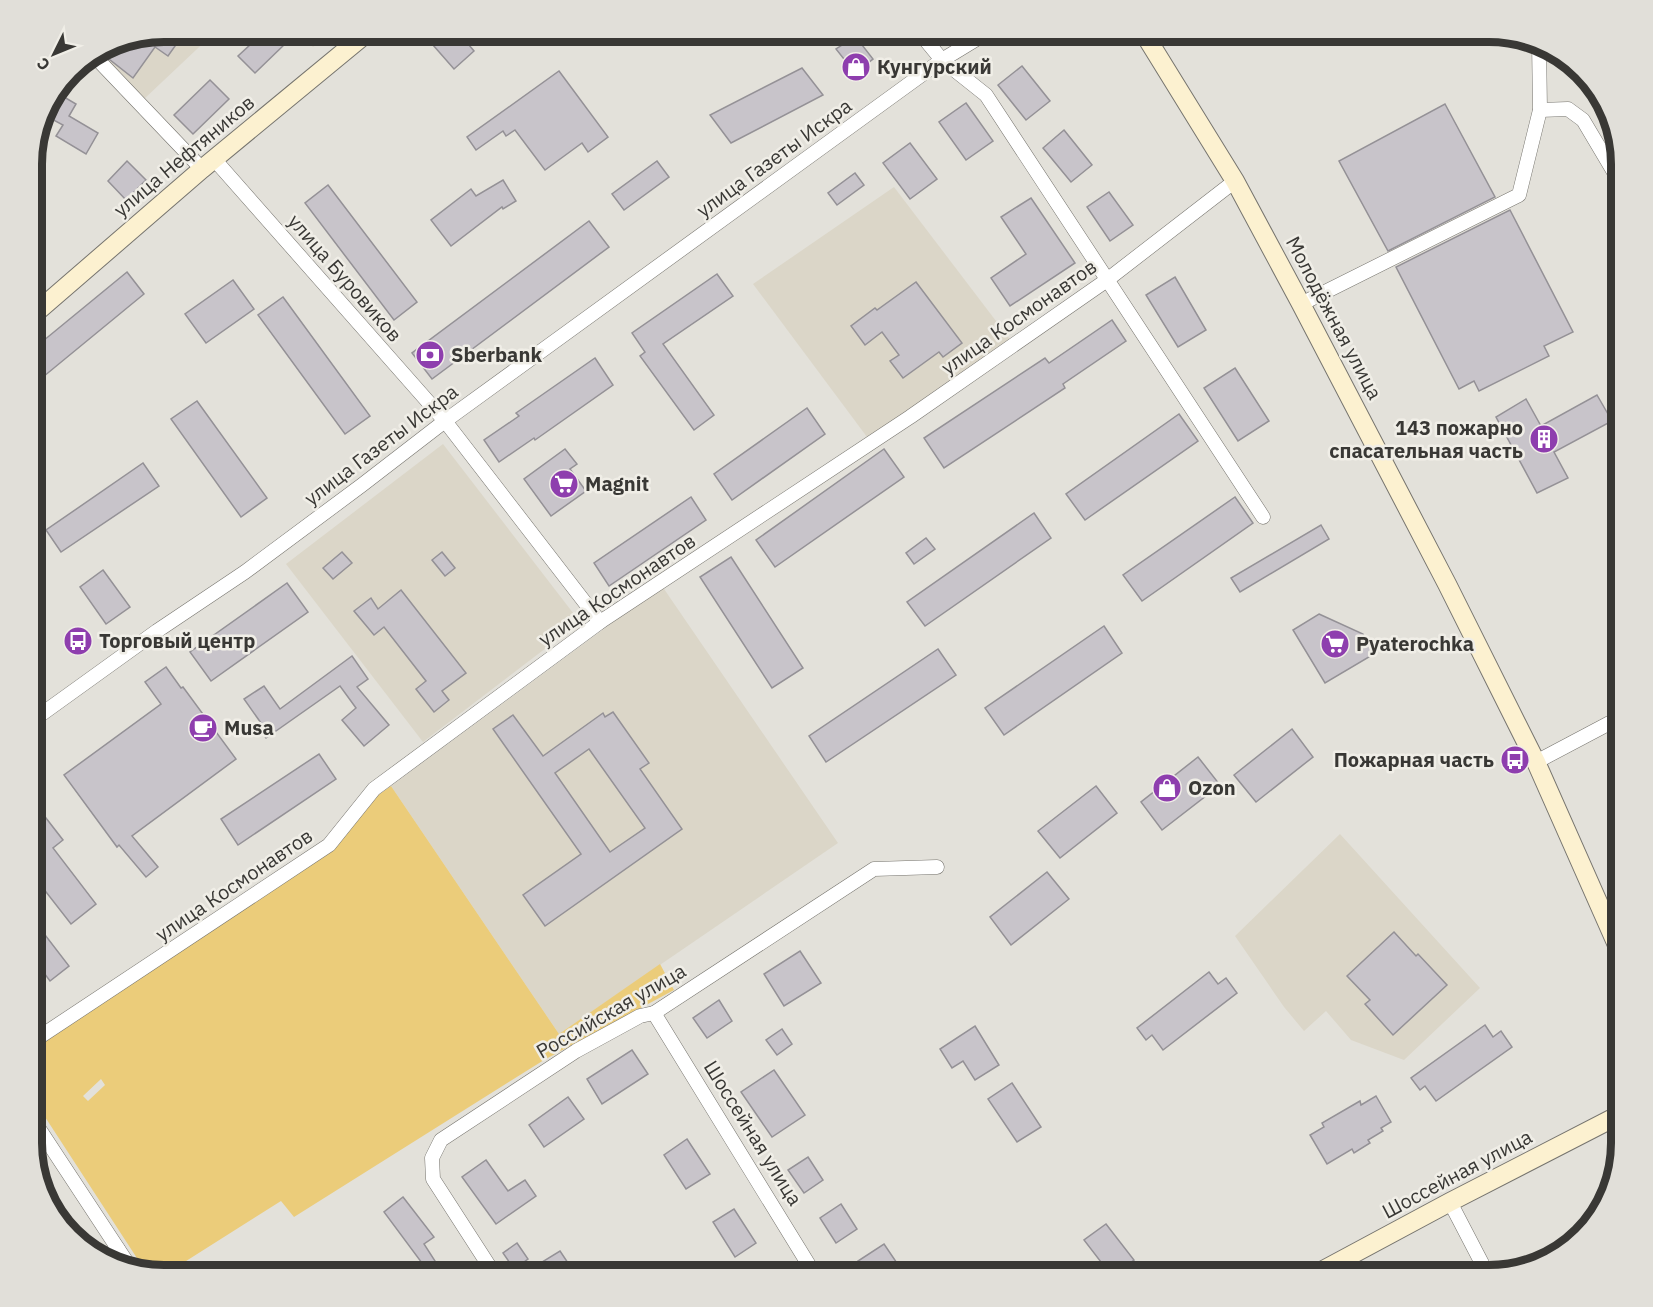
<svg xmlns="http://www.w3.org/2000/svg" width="1653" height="1307" font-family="'IBM Plex Sans',sans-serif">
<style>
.built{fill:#dbd6c8}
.green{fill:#ebcc7a;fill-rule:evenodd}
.building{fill:#c8c4ca;stroke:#949196;stroke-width:1.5;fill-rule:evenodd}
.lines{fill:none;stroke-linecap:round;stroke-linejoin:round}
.street-casing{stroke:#76746e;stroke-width:15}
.secondary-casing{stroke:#76746e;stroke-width:20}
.street{stroke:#fff;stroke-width:14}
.secondary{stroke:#fcf1d0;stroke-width:18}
.labels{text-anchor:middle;stroke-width:5;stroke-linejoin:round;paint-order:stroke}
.poi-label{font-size:20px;font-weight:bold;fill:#393835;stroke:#f0eee7;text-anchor:start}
.street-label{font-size:20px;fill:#393835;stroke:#f0eee7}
.rim{fill:none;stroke:#393835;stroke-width:8}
</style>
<rect width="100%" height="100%" fill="#e3e1da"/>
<!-- built -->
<g class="built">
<polygon points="164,32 215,32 144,99 105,62 105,47 114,41"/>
<polygon points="298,32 331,32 313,47"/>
<polygon points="894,187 1012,342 870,441 753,284"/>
<polygon points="443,444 580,622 423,742 286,564"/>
<polygon points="662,586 838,843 559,1034 391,786"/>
<polygon points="1340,834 1480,988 1404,1060 1351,1040 1326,1011 1304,1031 1284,1007 1235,936"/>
</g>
<!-- green -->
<path class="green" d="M391,786L559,1034L660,964L674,990L544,1060L294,1217L281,1201L164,1275L146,1272L32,1097V1049L332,847L371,800ZM101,1079L105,1085L88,1101L83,1096Z"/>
<!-- building -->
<g class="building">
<polygon points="164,32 185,32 168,56 155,47 133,78 109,59 123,40"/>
<polygon points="264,32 276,32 287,42 255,73 238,56"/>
<polygon points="432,32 458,32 474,51 454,69 426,37"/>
<polygon points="831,32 852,32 873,59 855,73 836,49 842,45"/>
<polygon points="1022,66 1050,101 1026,120 998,85"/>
<polygon points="802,68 823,95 731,143 710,115"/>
<polygon points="559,71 608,137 588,152 582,143 545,170 515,130 506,136 503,131 476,150 467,137"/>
<polygon points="210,80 229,99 193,134 174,115"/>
<polygon points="59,94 76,104 69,116 98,133 86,154 56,136 63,125 46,116"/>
<polygon points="966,103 993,141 966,160 939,122"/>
<polygon points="1445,104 1495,197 1388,251 1339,161"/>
<polygon points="1064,130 1092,165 1071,182 1043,148"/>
<polygon points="910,143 937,179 910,199 883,163"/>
<polygon points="127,161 146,180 126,200 108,181"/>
<polygon points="657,161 669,177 624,210 612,194"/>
<polygon points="855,173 864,185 837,205 828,193"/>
<polygon points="503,180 516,201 503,209 502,207 451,246 431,220 471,189 476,196"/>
<polygon points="328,185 417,302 394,320 305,203"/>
<polygon points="1109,192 1133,225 1110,241 1087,207"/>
<polygon points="1031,198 1075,263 1010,306 991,278 1026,254 1001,217"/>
<polygon points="1510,210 1573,332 1544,346 1549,356 1479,391 1474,381 1459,389 1396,267"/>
<polygon points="589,221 609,247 432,379 412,353"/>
<polygon points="127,272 144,294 32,386 32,350"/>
<polygon points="717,274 733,296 663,344 714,415 694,430 640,356 645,352 632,333"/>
<polygon points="1175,277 1206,330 1178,347 1146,295"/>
<polygon points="233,280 254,309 206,343 185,314"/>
<polygon points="916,282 962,343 943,357 939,352 903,378 890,361 899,355 882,332 865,345 851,326 875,308 877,310"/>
<polygon points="283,297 370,416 345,434 258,315"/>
<polygon points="1112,320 1126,341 1063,384 1065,388 944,468 924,438 1045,358 1049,363"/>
<polygon points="595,358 613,385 535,440 534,438 499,462 484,440 519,416 516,413"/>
<polygon points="1235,368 1269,421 1238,441 1204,388"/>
<polygon points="1597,395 1612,421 1554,452 1568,478 1537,493 1496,417 1526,399 1541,426"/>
<polygon points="197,401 267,498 241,517 171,419"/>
<polygon points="807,408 825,434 732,500 714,474"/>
<polygon points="1179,414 1198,441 1085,520 1066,494"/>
<polygon points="565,449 577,464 570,469 586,491 551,516 524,479"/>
<polygon points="884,449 904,477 775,567 756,540"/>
<polygon points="143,463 159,486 61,552 46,530"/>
<polygon points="691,497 706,520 609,586 594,563"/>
<polygon points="1235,497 1253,523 1142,601 1123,575"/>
<polygon points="1034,513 1051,538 925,626 907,602"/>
<polygon points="1321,525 1329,539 1240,592 1231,578"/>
<polygon points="926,538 935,549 914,564 906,553"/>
<polygon points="342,552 352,563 333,579 323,568"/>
<polygon points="442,552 455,568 445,576 432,560"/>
<polygon points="731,557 803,668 772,688 700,577"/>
<polygon points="103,570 130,607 106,624 80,587"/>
<polygon points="287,583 308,612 211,681 190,652"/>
<polygon points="401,590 466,673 442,691 449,700 434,712 416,689 426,681 384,627 374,635 354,611 371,598 378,609"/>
<polygon points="1319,614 1363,634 1374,654 1325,683 1293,630"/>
<polygon points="1104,626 1122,653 1004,735 985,708"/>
<polygon points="938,649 956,675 826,762 809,736"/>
<polygon points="352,656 368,679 357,687 389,725 364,746 342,720 356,708 340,686 266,738 257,725 261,723 244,699 264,686 280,709"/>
<polygon points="166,667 181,688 183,687 236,759 132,836 158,867 146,877 119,845 117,847 64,775 161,704 145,682"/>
<path d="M613,712L649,763L640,769L682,829L545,926L523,895L581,854L493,729L513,715L543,756L603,713L605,717ZM589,749L645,828L610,852L555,773Z"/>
<polygon points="1292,729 1313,757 1256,802 1234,775"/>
<polygon points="319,754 336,779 238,845 221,819"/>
<polygon points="1198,757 1220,785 1162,830 1141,802"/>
<polygon points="1096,786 1117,813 1060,858 1038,831"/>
<polygon points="32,800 63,840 53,848 96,904 71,924 32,874"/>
<polygon points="1047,872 1069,899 1011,945 990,917"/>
<polygon points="32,918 69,966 50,981 32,957"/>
<polygon points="1394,932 1416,956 1418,954 1447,985 1393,1035 1365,1004 1370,1000 1347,976"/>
<polygon points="800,951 821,983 784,1006 764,974"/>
<polygon points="1209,972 1218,984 1226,978 1237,993 1163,1050 1152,1035 1146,1040 1137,1028"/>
<polygon points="719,1000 732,1021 707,1038 693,1018"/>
<polygon points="1485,1025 1493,1037 1501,1031 1512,1047 1436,1101 1425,1086 1420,1090 1411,1078"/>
<polygon points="975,1026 999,1065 975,1080 963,1061 952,1068 940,1049"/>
<polygon points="782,1029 792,1044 777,1055 766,1040"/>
<polygon points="632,1050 648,1074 602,1104 587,1079"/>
<polygon points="774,1070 805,1115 772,1137 741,1092"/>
<polygon points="1012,1083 1041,1127 1017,1142 988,1099"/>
<polygon points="1376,1096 1391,1122 1381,1128 1383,1131 1368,1140 1370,1143 1354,1153 1352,1149 1327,1164 1310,1135 1324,1127 1322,1123 1360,1101 1361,1105"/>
<polygon points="568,1097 584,1119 544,1147 529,1125"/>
<polygon points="687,1139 710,1174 686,1189 664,1155"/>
<polygon points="808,1157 823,1180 804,1193 788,1170"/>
<polygon points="486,1160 508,1191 525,1180 536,1196 496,1224 462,1177"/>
<polygon points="403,1197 434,1237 424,1244 444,1275 403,1275 422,1263 384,1212"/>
<polygon points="841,1204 857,1229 836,1243 820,1218"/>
<polygon points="734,1209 756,1243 735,1257 713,1222"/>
<polygon points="1106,1224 1134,1260 1114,1275 1111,1275 1084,1240"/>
<polygon points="517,1243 528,1259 514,1269 503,1253"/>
<polygon points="884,1244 905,1275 867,1275 858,1261"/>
<polygon points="560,1251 576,1275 521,1275"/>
</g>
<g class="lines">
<!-- street casing -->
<g class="street-casing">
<g id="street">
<polyline points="919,32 942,60 986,95 1263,517"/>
<polyline points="100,50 100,62 202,169"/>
<polyline points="1540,110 1568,109 1583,120 1621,184"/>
<polyline points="214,159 445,421 600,622"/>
<polyline points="1301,304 1519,195 1540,110 1539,42"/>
<polyline points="32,721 157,631 245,572 362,485 445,421 942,60 988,32"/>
<polyline points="1536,762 1621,717"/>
<polyline points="654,1013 815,1275"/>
<polyline points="32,1042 329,845 374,789 600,622 910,417 1107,280 1235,181"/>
<polyline points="32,1118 132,1270"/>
<polyline points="1450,1202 1488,1275"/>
<polyline points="104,1258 118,1249"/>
<polyline points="495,1275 433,1179 432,1158 441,1140 576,1051 640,1016 654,1013 874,869 937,867"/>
</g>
</g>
<!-- secondary casing -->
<g class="secondary-casing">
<g id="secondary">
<polyline points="1143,32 1235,181 1301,304 1447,584 1536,762 1621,954"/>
<polyline points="32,316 202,169 368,32"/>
<polyline points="1314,1275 1450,1202 1621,1114"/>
</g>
</g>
<!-- street -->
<use href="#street" class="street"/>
<!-- secondary -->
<use href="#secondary" class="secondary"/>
</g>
<!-- icons -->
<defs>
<g id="shop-disc" transform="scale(1.5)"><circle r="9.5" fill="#8e3eae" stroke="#f0eee7"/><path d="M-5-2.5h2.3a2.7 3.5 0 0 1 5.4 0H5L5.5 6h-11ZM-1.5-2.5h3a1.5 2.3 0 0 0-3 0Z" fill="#fff"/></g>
<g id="bank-disc" transform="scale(1.5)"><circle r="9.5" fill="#8e3eae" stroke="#f0eee7"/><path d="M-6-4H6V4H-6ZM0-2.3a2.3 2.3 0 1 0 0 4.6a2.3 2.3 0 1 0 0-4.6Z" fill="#fff"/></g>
<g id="building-disc" transform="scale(1.5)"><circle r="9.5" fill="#8e3eae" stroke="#f0eee7"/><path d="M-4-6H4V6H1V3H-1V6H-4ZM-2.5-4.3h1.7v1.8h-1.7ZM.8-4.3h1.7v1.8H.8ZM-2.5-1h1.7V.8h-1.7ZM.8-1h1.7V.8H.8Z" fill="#fff"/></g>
<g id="supermarket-disc" transform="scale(1.5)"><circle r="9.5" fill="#8e3eae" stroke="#f0eee7"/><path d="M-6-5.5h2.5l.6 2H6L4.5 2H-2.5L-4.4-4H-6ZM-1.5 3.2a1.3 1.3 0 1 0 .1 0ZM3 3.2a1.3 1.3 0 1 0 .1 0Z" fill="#fff"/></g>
<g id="bus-disc" transform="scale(1.5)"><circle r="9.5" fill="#8e3eae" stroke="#f0eee7"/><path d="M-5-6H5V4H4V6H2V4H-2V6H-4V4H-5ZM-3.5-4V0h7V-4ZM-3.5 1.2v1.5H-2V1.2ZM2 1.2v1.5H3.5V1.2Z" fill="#fff"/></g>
<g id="cafe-disc" transform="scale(1.5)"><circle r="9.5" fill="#8e3eae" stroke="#f0eee7"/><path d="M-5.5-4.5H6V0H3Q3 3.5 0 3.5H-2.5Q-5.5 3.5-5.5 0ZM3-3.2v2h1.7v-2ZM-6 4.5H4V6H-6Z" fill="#fff"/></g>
</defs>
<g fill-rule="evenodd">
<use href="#shop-disc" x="856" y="67"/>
<use href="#bank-disc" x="430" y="355"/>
<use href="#building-disc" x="1544" y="439"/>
<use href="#supermarket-disc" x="564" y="484"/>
<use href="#bus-disc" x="78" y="641"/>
<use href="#supermarket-disc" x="1335" y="644"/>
<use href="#cafe-disc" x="203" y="728"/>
<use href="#bus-disc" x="1515" y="760"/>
<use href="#shop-disc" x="1167" y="788"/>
</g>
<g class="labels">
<!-- poi labels -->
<g class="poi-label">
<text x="877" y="74">Кунгурский</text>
<text x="451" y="362">Sberbank</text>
<text x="1523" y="435" text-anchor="end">143 пожарно<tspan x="1523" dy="23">спасательная часть</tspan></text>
<text x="585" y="491">Magnit</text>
<text x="99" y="648">Торговый центр</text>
<text x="1356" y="651">Pyaterochka</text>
<text x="224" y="735">Musa</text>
<text x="1494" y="767" text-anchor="end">Пожарная часть</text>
<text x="1188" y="795">Ozon</text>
</g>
<!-- street labels -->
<g class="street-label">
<text transform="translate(184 156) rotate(-40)" y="7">улица Нефтяников</text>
<text transform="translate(774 158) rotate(-36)" y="7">улица Газеты Искра</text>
<text transform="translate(345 278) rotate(49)" y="7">улица Буровиков</text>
<text transform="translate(1019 317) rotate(-35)" y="7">улица Космонавтов</text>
<text transform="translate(1334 318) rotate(62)" y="7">Молодёжная улица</text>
<text transform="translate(381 445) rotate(-37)" y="7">улица Газеты Искра</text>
<text transform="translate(617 590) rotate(-34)" y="7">улица Космонавтов</text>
<text transform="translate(234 885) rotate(-34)" y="7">улица Космонавтов</text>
<text transform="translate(611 1011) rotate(-30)" y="7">Российская улица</text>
<text transform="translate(753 1133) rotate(58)" y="7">Шоссейная улица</text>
<text transform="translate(1457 1174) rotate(-28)" y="7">Шоссейная улица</text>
</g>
</g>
<!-- crop -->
<path d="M0 0H1653V1307H0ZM164 42H1489A122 122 0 0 1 1611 164V1143A122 122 0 0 1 1489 1265H164A122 122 0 0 1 42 1143V164A122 122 0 0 1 164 42Z" fill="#e1dfd9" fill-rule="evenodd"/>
<path class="rim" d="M164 42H1489A122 122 0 0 1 1611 164V1143A122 122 0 0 1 1489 1265H164A122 122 0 0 1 42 1143V164A122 122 0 0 1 164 42Z"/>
<!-- north arrow -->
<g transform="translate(54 54) rotate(227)" stroke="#f0eee7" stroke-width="4.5" paint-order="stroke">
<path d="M0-4.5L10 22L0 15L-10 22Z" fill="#393835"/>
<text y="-9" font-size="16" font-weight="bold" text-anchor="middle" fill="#393835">С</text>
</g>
</svg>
